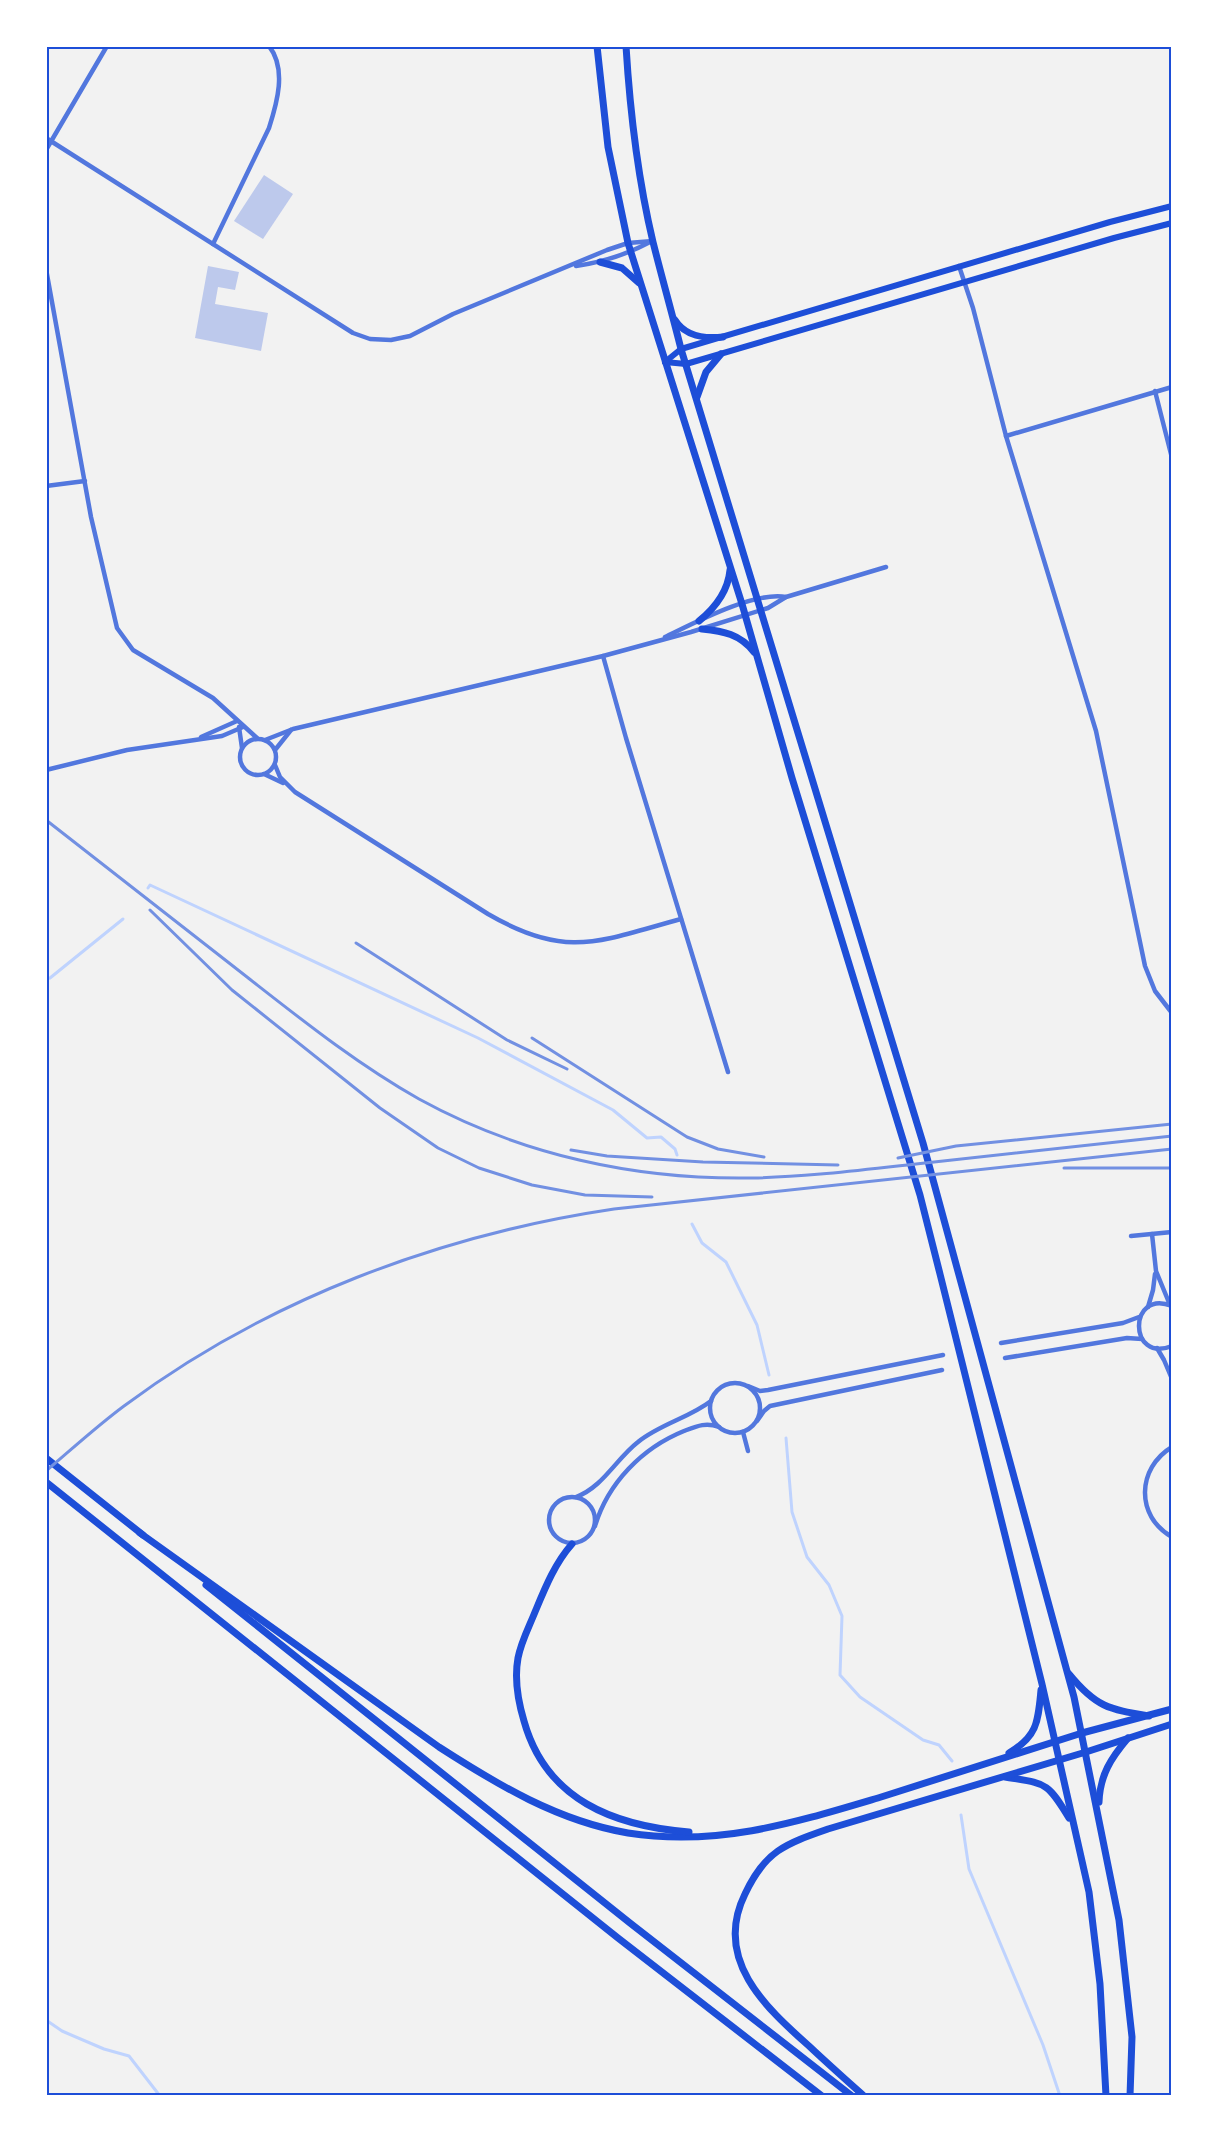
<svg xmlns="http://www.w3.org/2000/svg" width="1218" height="2142" font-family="'Archivo Narrow',sans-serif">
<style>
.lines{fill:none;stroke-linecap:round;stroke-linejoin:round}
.stream{stroke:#bfd3fe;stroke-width:3}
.building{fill:#bdc9ec}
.minor{stroke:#5277de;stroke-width:4.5}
.secondary{stroke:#1d4ed8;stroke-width:6}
.primary{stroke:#1d4ed8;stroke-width:7}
.trunk{stroke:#1d4ed8;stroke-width:7}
.rail{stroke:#7290e2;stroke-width:3}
.neatline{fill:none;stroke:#1d4ed8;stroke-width:2}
</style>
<rect width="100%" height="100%" fill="#f2f2f2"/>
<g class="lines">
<!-- stream -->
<g class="stream">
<polyline points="148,888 150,885 478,1038 613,1110 647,1138 661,1137 675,1149 677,1155"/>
<polyline points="46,979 50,978 123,919"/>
<polyline points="692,1224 702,1243 726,1262 757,1325 769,1375"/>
<polyline points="786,1438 792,1512 807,1557 829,1585 842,1616 840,1675 860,1697 923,1740 939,1745 952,1761"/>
<polyline points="961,1815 969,1869 1043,2045 1060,2096"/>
<polyline points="46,2020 62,2031 104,2049 129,2056 160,2096"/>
</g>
</g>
<!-- building -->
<g class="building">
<polygon points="264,175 293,194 263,239 234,221"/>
<polygon points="208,266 239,272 235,290 218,287 215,304 268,313 261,351 195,338"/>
</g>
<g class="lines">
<!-- minor -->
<g class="minor">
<polyline points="46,138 353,333 370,339 391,340 410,336 453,314 607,250 628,243 653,241"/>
<polyline points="46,150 107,46"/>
<path d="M213,244L269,128C277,103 287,69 269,46"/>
<path d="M576,266C603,262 626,255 650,242"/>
<polyline points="959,266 973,308 1006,436 1096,731 1145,966 1155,991 1172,1013"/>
<polyline points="46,269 91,517 117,628 133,650 213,698 257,738"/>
<polyline points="1155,391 1172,458"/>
<polyline points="1006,436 1172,387"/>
<polyline points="46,486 85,481"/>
<path d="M665,637C694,623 754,591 786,597"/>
<polyline points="603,656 626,738 728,1072"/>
<polyline points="239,727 242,748"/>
<polyline points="201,737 237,721"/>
<circle cx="258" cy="757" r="18"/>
<polyline points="265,740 293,729 603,656 691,632 768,608 786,597 886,567"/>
<polyline points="275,750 291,730"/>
<path d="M275,765L280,777L295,792L488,914C567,960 600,941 681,919"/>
<polyline points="46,770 127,750 222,736 243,727"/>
<polyline points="264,774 283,783"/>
<polyline points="1152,1234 1156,1271 1170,1305"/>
<polyline points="1131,1236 1172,1232"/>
<path d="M1172,1306C1128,1288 1128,1364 1172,1346"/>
<polyline points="1148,1307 1153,1290 1155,1274"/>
<polyline points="1001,1343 1123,1323 1139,1317"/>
<polyline points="1157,1348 1164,1360 1172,1379"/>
<polyline points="1005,1358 1127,1338 1142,1339"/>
<circle cx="735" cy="1408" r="25"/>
<polyline points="748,1386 760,1391 768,1390 943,1355"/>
<polyline points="757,1421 764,1411 770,1406 942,1370"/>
<polyline points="743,1432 748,1451"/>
<path d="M1172,1447C1137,1468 1135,1516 1172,1537"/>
<circle cx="572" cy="1520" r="23"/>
<path d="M576,1497C603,1487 616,1459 638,1442C660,1424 689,1418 711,1401"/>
<path d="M595,1526C608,1483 642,1448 684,1431C697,1426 706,1422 719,1427"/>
</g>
<!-- secondary -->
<g class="secondary">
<polyline points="665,362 681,349 1110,222 1172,206"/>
<polyline points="665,362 686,364 1114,238 1172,223"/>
</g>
<!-- primary -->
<g class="primary">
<polyline points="1082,1733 1172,1709"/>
<polyline points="1086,1752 1172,1724"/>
</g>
<!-- trunk -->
<g class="trunk">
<polyline points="597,46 608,147 628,243 742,604 792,778 920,1195 940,1274 1042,1684 1089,1892 1100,1984 1106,2096"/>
<path d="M626,46C630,112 638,179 653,242C662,278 672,313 681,349L923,1143L1074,1697L1119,1920L1132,2037L1130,2096"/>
<polyline points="600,262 622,268 639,283"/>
<path d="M675,320C685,336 705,339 723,337"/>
<polyline points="697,397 706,372 721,354"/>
<path d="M699,621C715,608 728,591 730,570"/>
<path d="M702,629C723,631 740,634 754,652"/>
<polyline points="46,1458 143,1535"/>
<polyline points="46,1482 618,1938 822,2096"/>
<path d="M140,1533L439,1747C498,1785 558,1821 628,1833C717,1847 794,1823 878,1798C946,1777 1014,1755 1082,1733"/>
<path d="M572,1544C555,1563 545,1588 535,1612C529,1627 521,1642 518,1658C514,1680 518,1701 524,1721C546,1800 614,1826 689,1832"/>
<polyline points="206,1585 630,1923 852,2096"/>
<path d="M1069,1674C1096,1707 1108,1709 1149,1716"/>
<path d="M1009,1753C1038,1736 1038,1721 1041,1690"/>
<path d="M1005,1777C1046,1784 1047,1781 1069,1818"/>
<path d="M1099,1802C1100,1775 1111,1758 1128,1738"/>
<path d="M864,2096C845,2079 827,2063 809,2046C765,2007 713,1959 745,1894C765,1851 785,1844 828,1829L1086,1752"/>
</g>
<!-- rail -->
<g class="rail">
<path d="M46,820C113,872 180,924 247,977C302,1020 357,1064 419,1099C521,1155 636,1180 752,1178C810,1177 868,1169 925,1163C1007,1154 1089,1145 1172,1136"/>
<polyline points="150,910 232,990 380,1108 438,1148 479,1168 532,1185 585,1195 652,1197"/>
<polyline points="356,943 507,1040 567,1069"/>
<polyline points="532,1038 687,1137 718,1149 764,1157"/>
<polyline points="571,1150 607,1156 703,1162 838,1165"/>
<polyline points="898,1158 956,1146 1172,1124"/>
<polyline points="1064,1168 1172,1168"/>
<path d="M46,1471C72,1449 97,1426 124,1406C266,1300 439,1235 614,1209L1172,1149"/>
</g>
</g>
<!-- border -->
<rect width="1218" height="2142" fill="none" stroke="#ffffff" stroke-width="96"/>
<rect x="48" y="48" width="1122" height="2046" class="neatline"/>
</svg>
